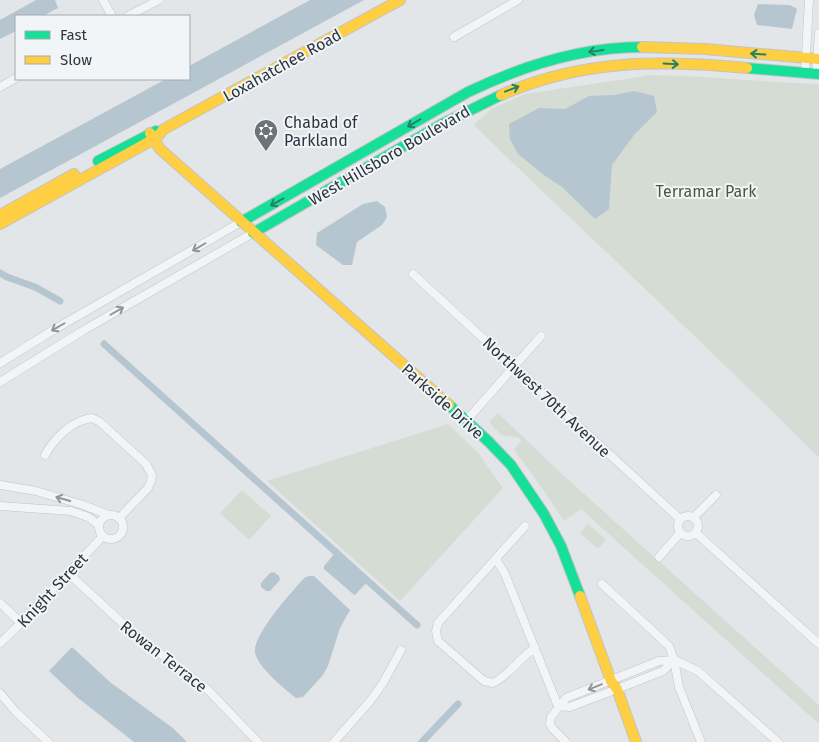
<svg xmlns="http://www.w3.org/2000/svg" width="819" height="742" font-family="'Fira Sans',sans-serif">
<style>
.green{fill:#d5dcd4}
.water{fill:#b5c6d0}
.lines{fill:none;stroke-linecap:round;stroke-linejoin:round}
.canal{stroke:#b5c6d0;stroke-width:7}
.street-casing{stroke:#c2c4c6;stroke-width:9}
.fast-casing{stroke:#c2c4c6;stroke-width:12}
.slow-casing{stroke:#c2c4c6;stroke-width:12}
.street{stroke:#f3f4f5;stroke-width:8}
.fast{stroke:#16e098;stroke-width:10}
.slow{stroke:#ffcf43;stroke-width:10}
.oneway{stroke:#228268}
.oneway2{stroke:#90959a}
.labels{text-anchor:middle;stroke-width:4;stroke-linejoin:round;paint-order:stroke}
.street-label{font-size:16px;fill:#2c3640;stroke:#f2f5f7}
.poi-label{font-size:16px;fill:#2c3640;stroke:#f2f5f7;text-anchor:start}
.park-label{font-size:16px;fill:#455b3a;stroke:#f2f5f7}
</style>
<rect width="100%" height="100%" fill="#e3e6e8"/>
<!-- green -->
<g class="green">
<path d="M652,75C708,76 763,82 819,84V458C706,344 588,237 474,125L491,109L525,94Z"/>
<polygon points="498,413 563,475 819,705 819,724 581,509 564,521 540,485 514,450 521,441 520,438 501,435 489,422"/>
<polygon points="448,424 479,454 503,488 400,601 267,481"/>
<polygon points="242,490 271,516 249,540 220,513"/>
<polygon points="588,524 606,540 598,549 580,533"/>
</g>
<!-- water -->
<g class="water">
<polygon points="36,0 55,0 58,8 43,16 16,16 16,31 0,39 0,20"/>
<polygon points="310,0 364,0 0,198 0,169 166,79 189,79 189,66"/>
<polygon points="758,4 790,5 797,9 792,29 757,25 754,15"/>
<polygon points="634,91 654,96 657,112 634,135 612,165 609,209 595,219 562,187 544,175 518,154 510,139 509,124 539,108 565,109 589,96 614,95"/>
<polygon points="377,201 385,207 387,217 382,225 357,242 352,265 343,265 316,245 317,233 363,204"/>
<polygon points="336,552 368,581 355,595 353,594 324,569 324,566"/>
<polygon points="274,572 279,576 280,580 270,591 266,591 261,587 261,583 270,573"/>
<path d="M309,576H314L350,610L340,628L328,666L323,675L303,697L296,698C285,689 257,667 255,652C253,634 291,593 304,578Z"/>
<polygon points="72,647 110,682 174,729 187,742 134,742 78,698 49,671"/>
</g>
<g class="lines">
<!-- canal -->
<g class="canal">
<polyline points="0,273 7,277 35,287 60,301"/>
<polyline points="104,344 417,625"/>
<polyline points="422,742 458,704"/>
</g>
<!-- street casing -->
<g class="street-casing">
<g id="street">
<polyline points="103,0 112,16"/>
<polyline points="128,16 159,0"/>
<polyline points="454,37 518,0"/>
<polyline points="805,73 809,0"/>
<polyline points="816,74 819,33"/>
<polyline points="0,87 16,78"/>
<polyline points="413,274 680,519"/>
<polyline points="0,363 55,329 241,222"/>
<polyline points="0,382 84,330 253,233"/>
<polyline points="466,421 541,336"/>
<path d="M45,455C54,439 72,420 92,418L100,422L146,464L152,475L151,481L148,488L119,518"/>
<polyline points="0,485 36,491 83,505 109,515"/>
<polyline points="0,506 71,511 88,517 99,525"/>
<circle cx="111" cy="527" r="12"/>
<circle cx="688" cy="526" r="10"/>
<polyline points="693,518 716,495"/>
<path d="M525,526L438,623L436,631L438,641L484,681L493,683C510,675 519,658 535,648"/>
<polyline points="696,533 819,644"/>
<polyline points="659,557 680,533"/>
<polyline points="496,559 505,574 558,706"/>
<polyline points="68,573 132,632 208,690 258,742"/>
<polyline points="602,584 669,646 674,660 698,671 778,742"/>
<polyline points="0,603 21,623"/>
<polyline points="0,643 21,623 103,536"/>
<polyline points="674,660 679,687 701,742"/>
<polyline points="0,693 15,711 48,742"/>
<polyline points="558,706 570,707 617,689 663,671 674,660"/>
<polyline points="334,742 371,700 383,683 401,650"/>
<polyline points="566,742 553,729 550,724 551,717 566,698 659,661 674,660"/>
</g>
</g>
<!-- fast casing -->
<g class="fast-casing">
<g id="fast">
<polyline points="747,68 819,74"/>
<polyline points="98,161 156,131"/>
<path d="M241,222L468,92C522,66 581,47 642,47"/>
<polyline points="253,233 442,124 501,95"/>
<polyline points="449,405 489,442 511,465 544,514 561,546 580,596"/>
</g>
</g>
<!-- slow casing -->
<g class="slow-casing">
<g id="slow">
<polyline points="642,47 705,49 819,59"/>
<path d="M501,95C584,59 659,60 747,68"/>
<polyline points="150,133 160,149 449,405"/>
<polyline points="0,215 74,174"/>
<polyline points="0,224 156,138 164,129 400,0"/>
<polyline points="580,596 611,681 617,689 636,742"/>
</g>
</g>
<!-- street -->
<use href="#street" class="street"/>
<!-- fast -->
<use href="#fast" class="fast"/>
<!-- slow -->
<use href="#slow" class="slow"/>
</g>
<!-- one-way arrows -->
<defs><path id="oneway-shaft" d="M-6 0H5M1.5-3L5.5 0L1.5 3" fill="none" stroke-width="1.6" stroke-linecap="round" stroke-linejoin="round" transform="scale(1.25)"/></defs>
<g class="oneway">
<use href="#oneway-shaft" transform="translate(596 51) rotate(172)"/>
<use href="#oneway-shaft" transform="translate(758 54) rotate(-176)"/>
<use href="#oneway-shaft" transform="translate(671 64) rotate(3)"/>
<use href="#oneway-shaft" transform="translate(512 89) rotate(-21)"/>
<use href="#oneway-shaft" transform="translate(414 123) rotate(150)"/>
<use href="#oneway-shaft" transform="translate(277 202) rotate(150)"/>
</g>
<g class="oneway2">
<use href="#oneway-shaft" transform="translate(199 247) rotate(150)"/>
<use href="#oneway-shaft" transform="translate(117 311) rotate(-30)"/>
<use href="#oneway-shaft" transform="translate(58 327) rotate(150)"/>
<use href="#oneway-shaft" transform="translate(63 499) rotate(-164)"/>
<use href="#oneway-shaft" transform="translate(595 687) rotate(158)"/>
</g>
<!-- icons -->
<defs>
<g id="synagogue-pin" transform="scale(1.25)"><path d="M0 17L-7.5 6A9.5 9.5 0 1 1 7.5 6Z" fill="#6c747b" stroke="#f2f5f7"/><path d="M0-6.5L5.6 3.2H-5.6ZM0 6.5L5.6-3.2H-5.6Z" fill="#fff"/></g>
</defs>
<g fill-rule="evenodd">
<use href="#synagogue-pin" x="266" y="131"/>
</g>
<g class="labels">
<!-- street labels -->
<g class="street-label">
<text transform="translate(282 65) rotate(-29)" y="6">Loxahatchee Road</text>
<text transform="translate(389 155) rotate(-30)" y="6">West Hillsboro Boulevard</text>
<text transform="translate(547 397) rotate(43)" y="6">Northwest 70th Avenue</text>
<text transform="translate(443 401) rotate(42)" y="6">Parkside Drive</text>
<text transform="translate(52 590) rotate(-47)" y="6">Knight Street</text>
<text transform="translate(164 656) rotate(38)" y="6">Rowan Terrace</text>
</g>
<!-- poi labels -->
<g class="poi-label">
<text x="284" y="128">Chabad of<tspan x="284" dy="18">Parkland</tspan></text>
</g>
<!-- park labels -->
<g class="park-label">
<text x="706" y="197">Terramar Park</text>
</g>
</g>
<!-- legend -->
<rect x="15" y="15" width="175" height="65" fill="#f2f5f7" stroke="#a3a9ae"/>
<rect x="25" y="31" width="25" height="8" fill="#16e098" stroke="#a3a9ae"/>
<text x="60" y="40" font-size="15" fill="#2c3640">Fast</text>
<rect x="25" y="56" width="25" height="8" fill="#ffcf43" stroke="#a3a9ae"/>
<text x="60" y="65" font-size="15" fill="#2c3640">Slow</text>
</svg>
